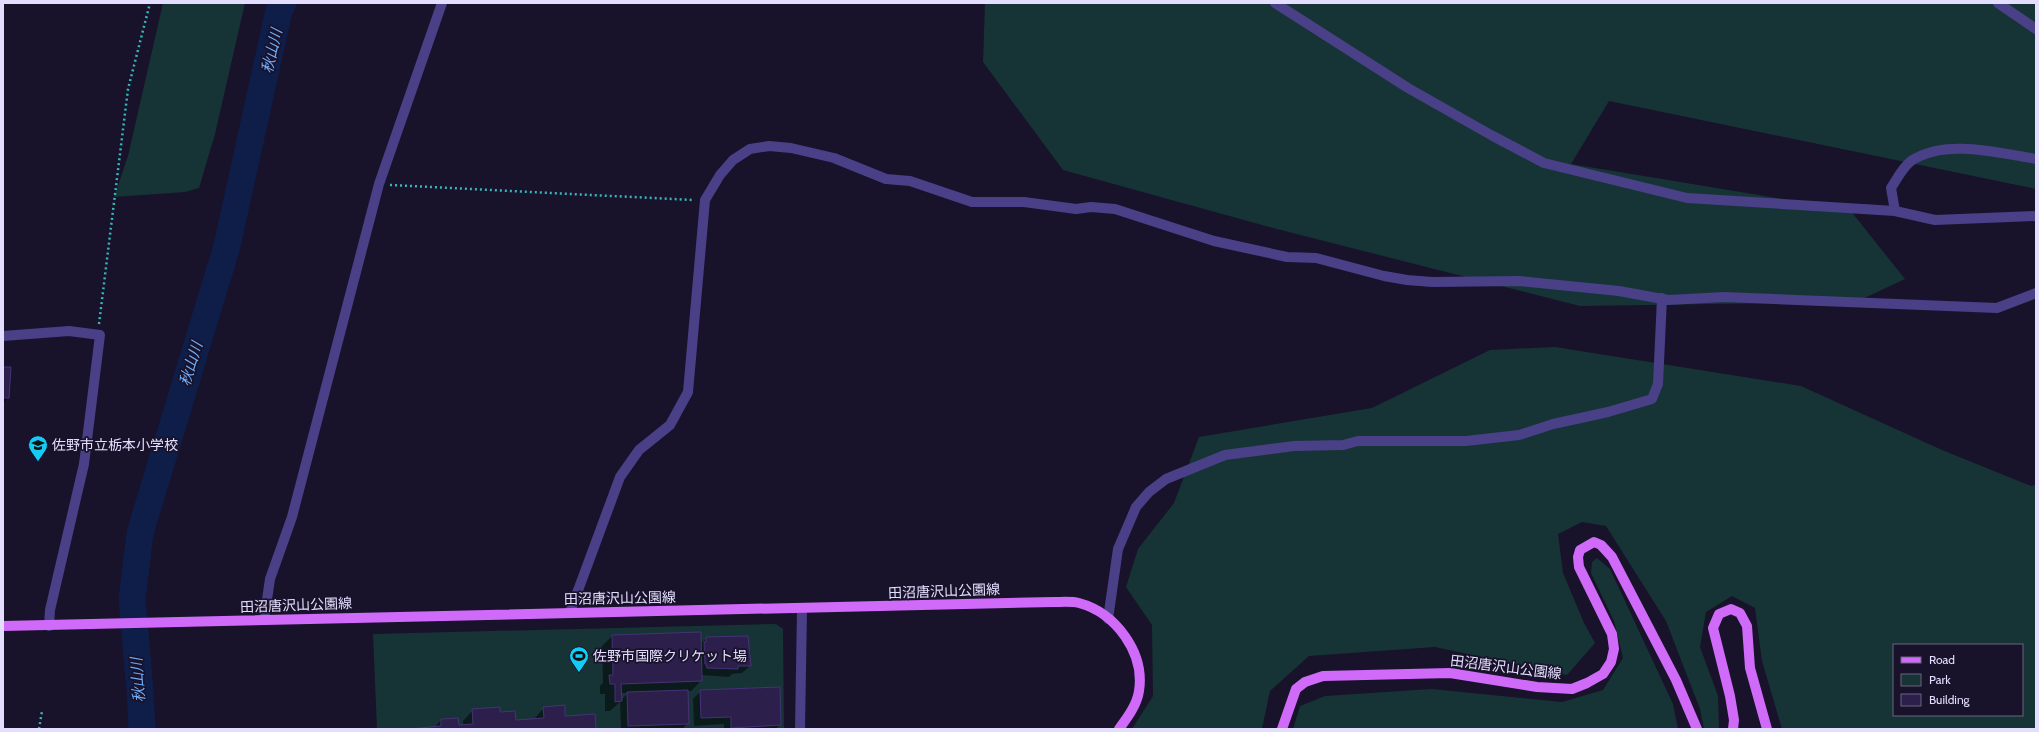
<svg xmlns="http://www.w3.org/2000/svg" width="2039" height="732" font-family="Cabin,'Noto Sans JP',sans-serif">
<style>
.green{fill:#163435;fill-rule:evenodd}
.shadow{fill:#0007;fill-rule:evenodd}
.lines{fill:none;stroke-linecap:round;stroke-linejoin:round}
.river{stroke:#0e1e49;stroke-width:27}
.building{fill:#2c1f4b;stroke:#463276}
.path{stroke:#36b6ba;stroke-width:2.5;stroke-dasharray:2 3;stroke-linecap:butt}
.minor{stroke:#494088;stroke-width:10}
.major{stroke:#d06af9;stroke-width:10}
.labels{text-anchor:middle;stroke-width:3.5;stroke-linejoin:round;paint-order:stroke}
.poi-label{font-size:14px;fill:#e4defe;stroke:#19122b;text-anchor:start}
.street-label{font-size:14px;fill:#e4defe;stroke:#19122b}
.water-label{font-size:15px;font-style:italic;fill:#70aef9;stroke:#19122b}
</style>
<rect width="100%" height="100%" fill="#19122b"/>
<!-- green -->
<g class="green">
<polygon points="163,3 245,3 215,134 199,188 185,192 114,197 128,156"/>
<polygon points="985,3 2036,3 2036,189 1609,101 1571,164 1850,210 1905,279 1856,302 1580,306 1273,228 1063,170 983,62"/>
<path d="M1555,347L1801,386L1942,450L2031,486L2036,485V729H1782L1762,661L1755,608L1732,596L1706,612L1700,647L1718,696L1719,729H1704L1700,709L1666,621L1606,526L1582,522L1558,534L1563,573L1584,623L1595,643L1567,675L1435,647L1309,656L1270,691L1262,729H1132L1153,696L1152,625L1126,587L1138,549L1174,503L1199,437L1372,408L1490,350ZM1894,645H2022V715H1894Z"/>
<polygon points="1597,558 1610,569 1673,704 1678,729 1293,729 1300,706 1325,696 1432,689 1562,702 1603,690 1623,658 1614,621 1591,573 1592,562"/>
<polygon points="776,624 783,629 784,729 377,729 373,634"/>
</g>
<!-- shadow -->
<g class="shadow">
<polygon points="3,368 8,398 3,403"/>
<path d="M612,636L700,644L707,638L750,666L742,673L732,674L729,677L701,675V681L691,691H687L688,723L682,729H621L620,702L610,711H605V694H600V686L603,683L602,646ZM621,693H628L621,700Z"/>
<polygon points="701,691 780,725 776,729 724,729 724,724 694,726 693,699"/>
<polygon points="544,708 595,729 413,729 434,728 441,720 458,726 463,726 463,721 473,710 499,713 515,721 533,720"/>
</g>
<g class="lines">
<!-- river -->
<polyline class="river" points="142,729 140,690 132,599 140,533 227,246 279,10 283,3"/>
</g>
<!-- building -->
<g class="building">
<polygon points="3,367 11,367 9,398 3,398"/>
<polygon points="701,632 702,681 621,684 622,701 615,702 615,684 610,684 609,675 613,675 612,635"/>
<polygon points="748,636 751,666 738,666 738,669 707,668 706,664 705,664 704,642 706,642 706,637"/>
<polygon points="780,687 781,725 731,728 731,717 701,718 700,690"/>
<polygon points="688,690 689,724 628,726 627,692"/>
<polygon points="565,705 565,716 595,714 596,729 410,729 441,726 441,719 458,718 459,725 473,724 472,709 500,707 500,712 515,711 516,720 544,718 543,707"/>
</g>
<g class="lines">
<!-- path -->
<g class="path">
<polyline points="390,185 693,200"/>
<polyline points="99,324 128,89 150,3"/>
<polyline points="39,729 42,711"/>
</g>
<!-- minor -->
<g class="minor">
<polyline points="1275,3 1408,88 1491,135 1544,163 1687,198 1895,211 1935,220 2036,216"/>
<polyline points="1998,3 2036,29"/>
<path d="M1895,211L1891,188C1897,179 1902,168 1911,161C1945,138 1999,153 2036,159"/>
<polyline points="3,336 69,331 100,335 84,464 50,610 49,626"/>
<polyline points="570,612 620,477 639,450 670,425 688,392 705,200 720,175 733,160 750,149 769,146 791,148 834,158 886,179 910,181 972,202 1024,202 1076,209 1091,207 1115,209 1214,241 1287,257 1316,258 1384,276 1407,280 1432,282 1519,281 1619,291 1668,300 1724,297 1997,308 2036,293"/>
<polyline points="1108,619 1118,549 1136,507 1149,492 1166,479 1225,455 1294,446 1343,445 1358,441 1466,441 1519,435 1553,424 1608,412 1652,399 1658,384 1662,298"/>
<polyline points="264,620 270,579 292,517 379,184 442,3"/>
<polyline points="800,729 802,609"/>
</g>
<!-- major -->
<g class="major">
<path d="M3,626L1054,602C1062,602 1071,601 1079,603C1116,613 1145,653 1139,691C1137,705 1127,718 1119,729"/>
<polyline points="1282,729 1296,689 1305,682 1323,676 1450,673 1537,687 1572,689 1587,683 1603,674 1611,662 1614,649 1612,634 1579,567 1578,557 1580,550 1594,542 1601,545 1612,557 1676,680 1697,729"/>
<polyline points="1733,729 1734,720 1730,696 1713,628 1719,614 1731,609 1740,613 1747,626 1750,668 1767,729"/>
</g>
</g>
<!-- icons -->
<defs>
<g id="school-pin" transform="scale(1)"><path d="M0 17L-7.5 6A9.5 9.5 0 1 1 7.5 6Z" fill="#12ccf6" stroke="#19122b"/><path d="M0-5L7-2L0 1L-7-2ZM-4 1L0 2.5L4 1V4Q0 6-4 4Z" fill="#111"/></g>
<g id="stadium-pin" transform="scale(1)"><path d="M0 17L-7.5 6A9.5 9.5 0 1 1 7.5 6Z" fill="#12ccf6" stroke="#19122b"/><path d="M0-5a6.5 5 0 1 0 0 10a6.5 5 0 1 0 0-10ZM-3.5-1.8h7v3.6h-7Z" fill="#111"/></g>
</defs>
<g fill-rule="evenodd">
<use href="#school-pin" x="38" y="445"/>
<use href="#stadium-pin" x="579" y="656"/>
</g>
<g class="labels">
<!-- poi labels -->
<g class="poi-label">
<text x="52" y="450">佐野市立栃本小学校</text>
<text x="593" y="661">佐野市国際クリケット場</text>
</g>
<!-- street labels -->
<g class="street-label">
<text transform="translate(944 591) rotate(-2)" y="5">田沼唐沢山公園線</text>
<text transform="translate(620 598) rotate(-1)" y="5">田沼唐沢山公園線</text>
<text transform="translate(296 605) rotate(-2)" y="5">田沼唐沢山公園線</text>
<text transform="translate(1506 667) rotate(7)" y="5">田沼唐沢山公園線</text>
</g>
<!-- water labels -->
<g class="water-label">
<text transform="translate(272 51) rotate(-77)" y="5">秋山川</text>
<text transform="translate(191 364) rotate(-73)" y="5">秋山川</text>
<text transform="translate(138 680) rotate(-94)" y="5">秋山川</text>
</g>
</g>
<!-- border -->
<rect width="2039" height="732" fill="none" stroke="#e4defe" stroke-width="8"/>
<!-- legend -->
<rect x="1893" y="644" width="130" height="72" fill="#19122b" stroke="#6a647f"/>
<rect x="1901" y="657" width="20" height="6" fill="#d06af9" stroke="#6a647f"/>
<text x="1929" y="664" font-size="12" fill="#e4defe">Road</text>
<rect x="1901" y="674" width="20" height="12" fill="#163435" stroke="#6a647f"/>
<text x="1929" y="684" font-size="12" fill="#e4defe">Park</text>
<rect x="1901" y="694" width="20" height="12" fill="#2c1f4b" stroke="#6a647f"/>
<text x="1929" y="704" font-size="12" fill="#e4defe">Building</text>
</svg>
